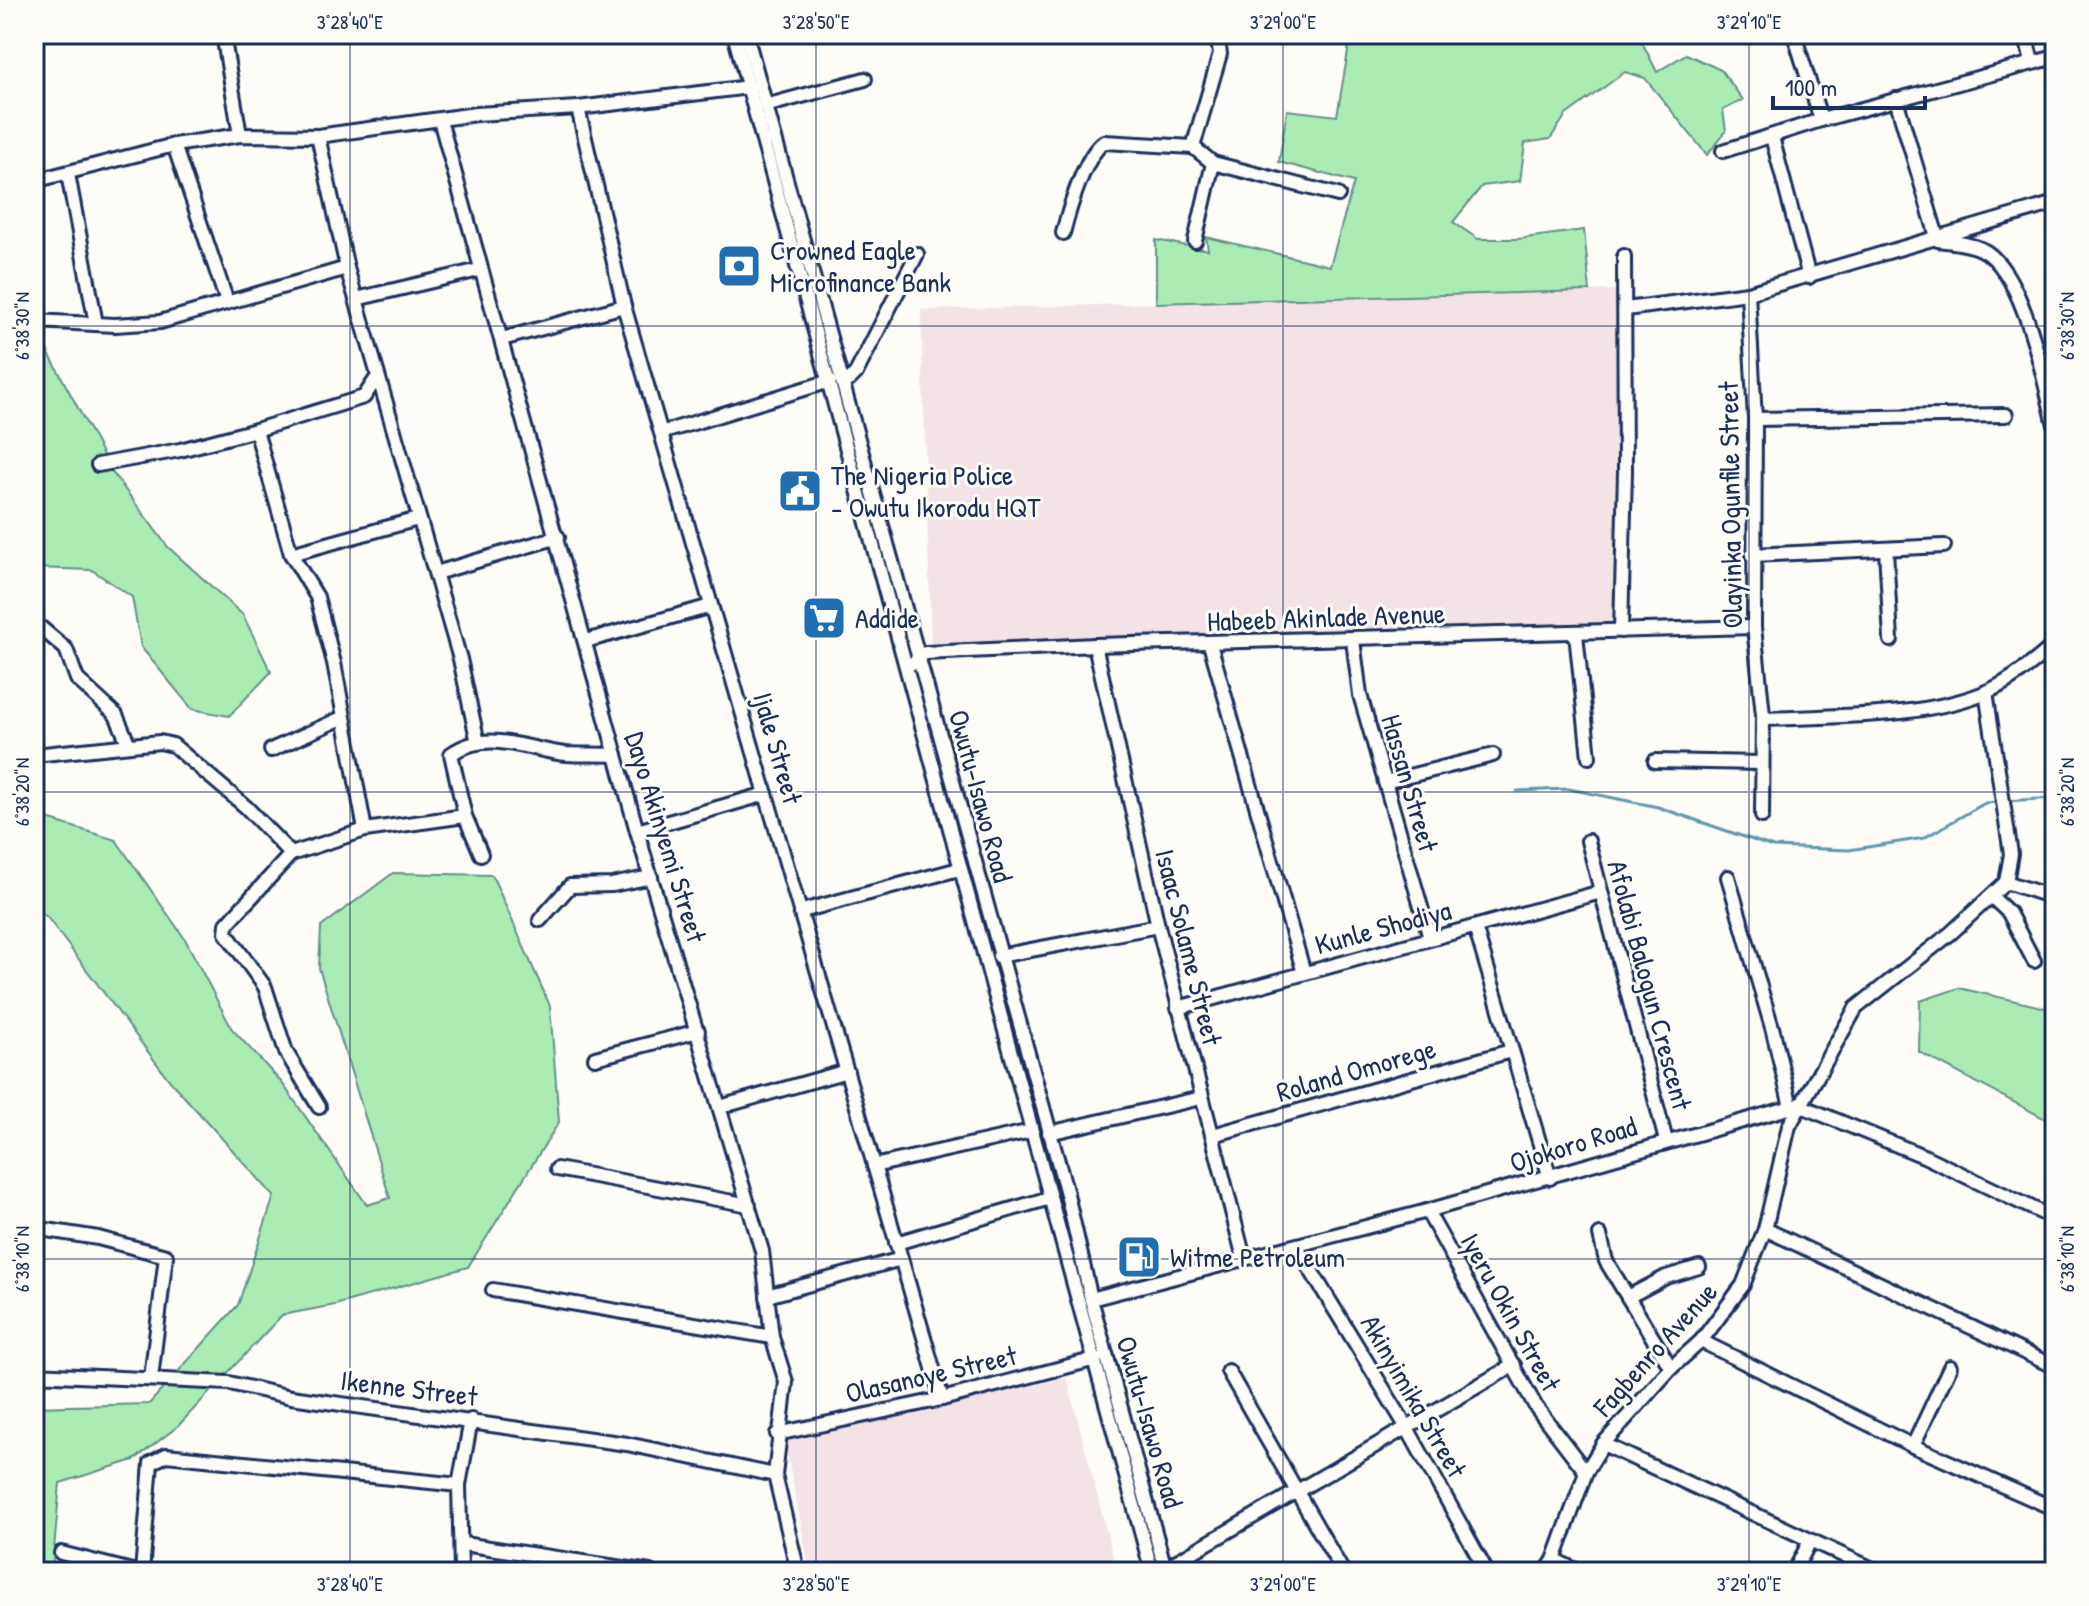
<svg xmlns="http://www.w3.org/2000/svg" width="2089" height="1606" font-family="'Patrick Hand',sans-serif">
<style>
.built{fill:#f3e3e7}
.green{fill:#abecb5;stroke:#638e8a;stroke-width:2}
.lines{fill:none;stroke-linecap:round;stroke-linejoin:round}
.stream{stroke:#5e96ad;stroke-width:3}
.minor-casing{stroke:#1b2f5e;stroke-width:18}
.minor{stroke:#fdfcf7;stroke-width:12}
.ticks{fill:none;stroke:#1b2f5e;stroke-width:2;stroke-opacity:0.45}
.labels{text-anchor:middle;stroke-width:6;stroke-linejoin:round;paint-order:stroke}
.poi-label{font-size:28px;fill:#1b2f5e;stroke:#fdfcf7;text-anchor:start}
.street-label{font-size:28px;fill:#1b2f5e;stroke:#fdfcf7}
.neatline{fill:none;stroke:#1b2f5e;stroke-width:3}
.ticks-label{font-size:20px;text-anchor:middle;fill:#1b2f5e}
</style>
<rect width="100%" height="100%" fill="#fdfcf7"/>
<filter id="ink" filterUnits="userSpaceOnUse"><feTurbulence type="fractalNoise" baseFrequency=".0125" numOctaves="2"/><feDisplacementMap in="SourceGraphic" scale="16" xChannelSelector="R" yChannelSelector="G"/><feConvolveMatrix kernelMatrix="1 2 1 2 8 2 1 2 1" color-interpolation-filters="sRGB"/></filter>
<g filter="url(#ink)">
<!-- built -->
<g class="built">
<polygon points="1616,290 1615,624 931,644 921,310"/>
<polygon points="1067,1378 1117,1572 810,1572 785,1442"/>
</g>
<!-- green -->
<g class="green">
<polygon points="1351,34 1638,34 1657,72 1686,54 1721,70 1743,100 1723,110 1726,131 1707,155 1645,78 1625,72 1566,115 1550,139 1525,143 1520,181 1482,186 1453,222 1478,239 1518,239 1584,230 1590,291 1156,303 1156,240 1208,250 1206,237 1330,266 1354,182 1279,162 1287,110 1337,116"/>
<polygon points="34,349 47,350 112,472 168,547 243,615 271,672 229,716 192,709 141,647 132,597 92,570 34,568"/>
<polygon points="34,815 116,840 185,939 232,1029 282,1083 367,1205 390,1198 319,968 321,927 393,873 492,875 550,1006 559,1122 468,1267 335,1305 282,1315 178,1426 134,1460 60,1483 52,1572 34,1572 34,1407 149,1404 238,1305 274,1196 170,1081 47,917 34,908"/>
<polygon points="1959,988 2055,1010 2055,1124 1919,1052 1920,1001"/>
</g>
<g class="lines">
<!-- stream -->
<g class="stream">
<polyline points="1517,791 1569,789 1658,807 1773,847 1849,850 1924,838 1985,803 1998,802"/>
<polyline points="2005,801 2055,798"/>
</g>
<!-- minor casing -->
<g class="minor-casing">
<g id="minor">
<polyline points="223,34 240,135"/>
<polyline points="734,34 1152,1572"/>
<polyline points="746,34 1067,1194 1091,1299 1166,1572"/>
<polyline points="1794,34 1821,120"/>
<polyline points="2025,34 2032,62"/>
<path d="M1896,99L1938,240C1952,242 1968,243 1981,249C2024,269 2044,382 2055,425"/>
<polyline points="765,106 865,79"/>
<polyline points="578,108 624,306 942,1399"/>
<polyline points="440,120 637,831 762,1251 772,1337 786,1382 775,1475 798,1572"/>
<polyline points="318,136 347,268 460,659 478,743"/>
<polyline points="1772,137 1809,277"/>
<polyline points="174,145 227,302"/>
<polyline points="1193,147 1220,54 1217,34"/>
<polyline points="1723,151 1821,120 2055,57"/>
<polyline points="68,174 96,324"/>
<polyline points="34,181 174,145 240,135 318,136 476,114 578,108 749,87"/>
<path d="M1063,233C1069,210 1085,155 1104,142L1193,147L1213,163L1338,195"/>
<polyline points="1195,241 1213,163"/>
<polyline points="1748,293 1755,419 1754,627 1763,715 1762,816"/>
<polyline points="356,299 479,270"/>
<polyline points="1626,309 1748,293 2055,203"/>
<polyline points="34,321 115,325 160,322 347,268"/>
<polyline points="502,339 624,306"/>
<polyline points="843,379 849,380 856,373 917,254"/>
<polyline points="1755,419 2006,415"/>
<polyline points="256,430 291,554 317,597 334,663 365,830"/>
<polyline points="664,432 830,381"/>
<polyline points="98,465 180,450 256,430 364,397 376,379"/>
<polyline points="1886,549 1891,640"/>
<polyline points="291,554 418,519"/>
<polyline points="1752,555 1944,546"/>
<polyline points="436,573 558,537"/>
<polyline points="34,622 66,649 77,679 116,715 129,745"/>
<polyline points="1621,631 1625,471 1624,256"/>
<polyline points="1576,634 1589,757"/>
<polyline points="1353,640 1360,695 1430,938"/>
<polyline points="586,641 711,606"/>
<polyline points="1210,644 1304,973"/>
<polyline points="1095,645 1158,926 1244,1258"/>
<polyline points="913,663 925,653 1095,645 1754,627"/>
<path d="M1763,715L1768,719C1837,715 1918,719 1984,693C2009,683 2035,662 2055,644"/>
<polyline points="271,750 342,718"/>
<path d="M34,755L160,742L173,745L246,807L291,854L365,830L465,816L451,754C488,728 526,750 566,754C582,755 599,754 616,755"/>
<polyline points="1655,761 1762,763"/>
<polyline points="1385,782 1493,755"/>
<polyline points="465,816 481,854"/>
<polyline points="637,831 766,794"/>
<polyline points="1588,841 1666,1141"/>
<polyline points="291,854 227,924 226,933 265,987 286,1052 319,1107"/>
<polyline points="1728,877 1773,1031 1791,1107"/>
<polyline points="2006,882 2055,898"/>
<polyline points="1992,897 2009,913 2034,961"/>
<polyline points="802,911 959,869"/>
<polyline points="540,920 570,886 612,885 651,877"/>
<polyline points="1475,927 1550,1178"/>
<polyline points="999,956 1158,926"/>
<polyline points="1178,1008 1601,892"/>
<polyline points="595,1058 698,1031"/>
<polyline points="720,1107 847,1071"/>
<polyline points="1049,1133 1201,1098"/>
<polyline points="1213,1135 1511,1051"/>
<polyline points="874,1166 1031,1131"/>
<polyline points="557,1169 749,1205"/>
<polyline points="1427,1211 1536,1407 1586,1472"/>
<polyline points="34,1228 98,1238 166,1256 151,1378"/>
<polyline points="1765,1229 2055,1367"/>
<polyline points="1600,1235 1606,1261 1671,1368"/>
<polyline points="896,1243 1050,1198"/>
<polyline points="1296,1246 1406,1426 1487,1572"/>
<polyline points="493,1290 772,1337"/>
<polyline points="767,1296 901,1259"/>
<polyline points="1628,1297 1666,1277 1699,1267"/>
<polyline points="1091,1299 1427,1211 1799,1105 1926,1157 2055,1219"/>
<polyline points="1701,1341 1913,1446 2055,1509"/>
<polyline points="1228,1371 1343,1572"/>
<polyline points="34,1374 229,1383 291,1397 627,1444 775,1475"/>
<polyline points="777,1434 942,1399 1096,1359"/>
<polyline points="1603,1444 1879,1572"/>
<polyline points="2054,1444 2055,1442"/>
<polyline points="1913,1446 1950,1367"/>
<polyline points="463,1544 650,1572"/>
<polyline points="61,1553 136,1572"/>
<polyline points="1554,1560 1580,1572"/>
<polyline points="1165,1568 1514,1365"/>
<polyline points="142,1572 151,1463 166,1455 459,1485"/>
<polyline points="461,1572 459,1485 471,1420"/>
<polyline points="1546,1572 1554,1560 1586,1472 1603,1444 1671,1368 1701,1341 1743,1285 1765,1229 1789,1126 1856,1008 1951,933 2006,882 2011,854 1986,692"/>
<polyline points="1794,1572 1810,1541"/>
</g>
</g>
<!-- minor -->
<use href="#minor" class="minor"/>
</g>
</g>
<!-- ticks -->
<path class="ticks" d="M350,34V1572M816,34V1572M1283,34V1572M1749,34V1572M34,326H2055M34,792H2055M34,1259H2055"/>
<!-- icons -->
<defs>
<g id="bank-square" transform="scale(2.3)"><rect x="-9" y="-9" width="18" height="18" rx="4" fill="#1f6fb2" stroke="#fdfcf7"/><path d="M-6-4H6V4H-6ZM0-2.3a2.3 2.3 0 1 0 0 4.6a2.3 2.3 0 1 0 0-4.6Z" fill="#fff"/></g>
<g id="civic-square" transform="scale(2.3)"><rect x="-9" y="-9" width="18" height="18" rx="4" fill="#1f6fb2" stroke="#fdfcf7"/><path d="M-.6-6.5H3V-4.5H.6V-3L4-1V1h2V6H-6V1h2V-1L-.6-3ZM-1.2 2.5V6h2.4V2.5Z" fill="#fff"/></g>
<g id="supermarket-square" transform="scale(2.3)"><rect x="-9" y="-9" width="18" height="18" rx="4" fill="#1f6fb2" stroke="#fdfcf7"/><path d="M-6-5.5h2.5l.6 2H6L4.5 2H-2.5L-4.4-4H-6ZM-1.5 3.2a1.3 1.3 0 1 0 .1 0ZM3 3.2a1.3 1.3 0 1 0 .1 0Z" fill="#fff"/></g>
<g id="fuel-square" transform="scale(2.3)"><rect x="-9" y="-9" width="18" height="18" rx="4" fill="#1f6fb2" stroke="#fdfcf7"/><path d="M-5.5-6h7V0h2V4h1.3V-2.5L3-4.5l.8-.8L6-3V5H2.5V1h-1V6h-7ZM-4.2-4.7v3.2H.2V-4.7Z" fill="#fff"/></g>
</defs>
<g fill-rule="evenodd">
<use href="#bank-square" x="739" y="266"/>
<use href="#civic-square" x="800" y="491"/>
<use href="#supermarket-square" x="824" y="618"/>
<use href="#fuel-square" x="1139" y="1257"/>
</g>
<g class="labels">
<!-- poi labels -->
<g class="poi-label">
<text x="770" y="260">Crowned Eagle<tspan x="770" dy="32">Microfinance Bank</tspan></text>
<text x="831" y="485">The Nigeria Police<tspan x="831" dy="32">- Owutu Ikorodu HQT</tspan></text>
<text x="855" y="628">Addide</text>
<text x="1170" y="1267">Witme Petroleum</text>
</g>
<!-- street labels -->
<g class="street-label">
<text transform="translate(1730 505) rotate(-91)" y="10">Olayinka Ogunfile Street</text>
<text transform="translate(1326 617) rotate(-2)" y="10">Habeeb Akinlade Avenue</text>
<text transform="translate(778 748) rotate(74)" y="10">Ijale Street</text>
<text transform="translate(1410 783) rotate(74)" y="10">Hassan Street</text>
<text transform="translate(981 796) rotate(75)" y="10">Owutu-Isawo Road</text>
<text transform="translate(666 837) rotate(73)" y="10">Dayo Akinyemi Street</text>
<text transform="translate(1383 927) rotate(-15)" y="10">Kunle Shodiya</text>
<text transform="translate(1189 947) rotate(76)" y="10">Isaac Solame Street</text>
<text transform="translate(1650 985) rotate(75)" y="10">Afolabi Balogun Crescent</text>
<text transform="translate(1356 1070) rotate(-16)" y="10">Roland Omorege</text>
<text transform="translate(1573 1144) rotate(-17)" y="10">Ojokoro Road</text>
<text transform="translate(1511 1312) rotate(61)" y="10">Iyeru Okin Street</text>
<text transform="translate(1655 1349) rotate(-48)" y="10">Fagbenro Avenue</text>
<text transform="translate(931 1374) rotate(-13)" y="10">Olasanoye Street</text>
<text transform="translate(409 1388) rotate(7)" y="10">Ikenne Street</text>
<text transform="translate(1414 1396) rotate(60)" y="10">Akinyimika Street</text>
<text transform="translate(1150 1422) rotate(74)" y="10">Owutu-Isawo Road</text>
</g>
</g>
<!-- margin -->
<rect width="2089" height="1606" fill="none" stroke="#fdfcf7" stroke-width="88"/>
<!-- scale -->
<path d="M1773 96v12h152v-12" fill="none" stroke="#1b2f5e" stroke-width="4"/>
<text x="1785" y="96" font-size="24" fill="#1b2f5e" stroke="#fdfcf7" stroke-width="6" paint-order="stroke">100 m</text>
<rect x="44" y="44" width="2001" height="1518" class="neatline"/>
<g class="ticks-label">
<text x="350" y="29">3°28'40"E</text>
<text x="816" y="29">3°28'50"E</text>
<text x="1283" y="29">3°29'00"E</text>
<text x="1749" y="29">3°29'10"E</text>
<text transform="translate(22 326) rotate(-90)" y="7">6°38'30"N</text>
<text transform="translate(2067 326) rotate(-90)" y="7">6°38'30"N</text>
<text transform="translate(22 792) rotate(-90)" y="7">6°38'20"N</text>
<text transform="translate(2067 792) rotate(-90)" y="7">6°38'20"N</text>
<text transform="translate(22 1259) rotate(-90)" y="7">6°38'10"N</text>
<text transform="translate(2067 1259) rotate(-90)" y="7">6°38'10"N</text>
<text x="350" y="1591">3°28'40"E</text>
<text x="816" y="1591">3°28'50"E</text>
<text x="1283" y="1591">3°29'00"E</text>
<text x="1749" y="1591">3°29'10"E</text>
</g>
</svg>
